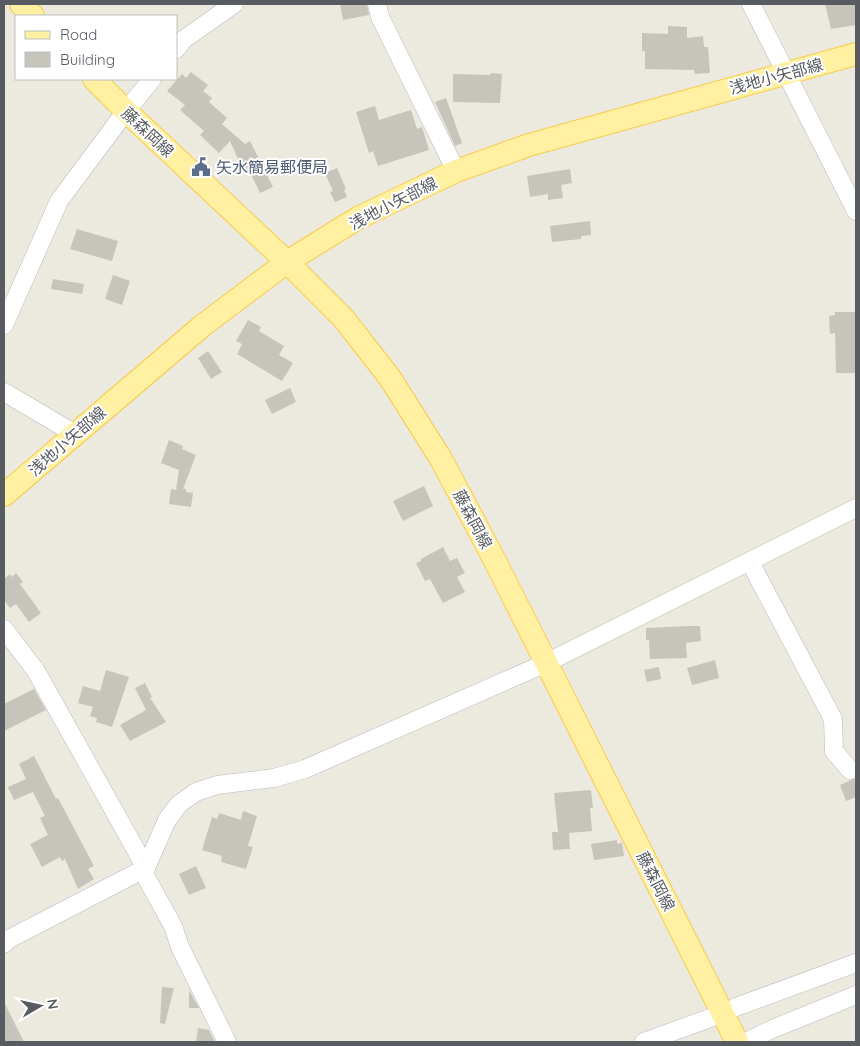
<svg xmlns="http://www.w3.org/2000/svg" width="860" height="1046" font-family="Quicksand,'Noto Sans JP',sans-serif">
<style>
.building{fill:#c7c4bc}
.lines{fill:none;stroke-linecap:round;stroke-linejoin:round}
.minor-casing{stroke:#b7babf;stroke-width:19}
.major-casing{stroke:#f9cb4b;stroke-width:24}
.minor{stroke:#fff;stroke-width:18}
.major{stroke:#fff1a1;stroke-width:22}
.labels{text-anchor:middle;stroke-width:4;stroke-linejoin:round;paint-order:stroke}
.street-label{font-size:16px;fill:#585c61;stroke:#fff}
.service-label{font-size:16px;fill:#4e5e75;stroke:#fff;text-anchor:start}
</style>
<rect width="100%" height="100%" fill="#eceadf"/>
<!-- building -->
<g class="building">
<polygon points="340,4 367,4 369,15 343,20"/>
<polygon points="825,4 856,4 856,25 831,29"/>
<polygon points="668,26 687,27 687,38 703,36 704,47 708,47 710,73 695,74 694,70 645,69 645,51 642,51 642,33 668,34"/>
<polygon points="191,72 208,85 203,91 212,98 209,102 227,118 222,124 245,144 250,141 273,187 260,193 248,168 243,170 230,141 219,153 200,135 204,131 180,110 185,105 167,91 182,74 186,78"/>
<polygon points="491,73 502,74 500,103 453,102 453,74 490,75"/>
<polygon points="446,98 462,143 455,146 435,102"/>
<polygon points="375,106 379,120 411,110 417,129 422,127 429,150 378,166 373,151 369,153 356,112"/>
<polygon points="337,168 346,189 344,190 347,197 335,202 330,192 333,191 325,173"/>
<polygon points="570,169 572,183 561,185 563,198 548,200 548,194 530,197 527,176"/>
<polygon points="590,221 591,235 581,236 581,239 552,242 550,226"/>
<polygon points="77,229 118,241 112,261 70,249"/>
<polygon points="113,275 130,281 122,305 105,299"/>
<polygon points="53,279 84,284 82,294 51,289"/>
<polygon points="835,312 856,312 856,373 836,373 835,333 830,334 829,316 835,315"/>
<polygon points="248,320 261,327 259,331 284,346 279,355 293,363 282,381 237,354 242,344 236,341"/>
<polygon points="208,351 222,372 211,379 198,358"/>
<polygon points="290,388 296,402 272,414 265,400"/>
<polygon points="169,440 183,446 182,449 196,455 183,489 186,489 186,492 193,493 191,507 169,504 171,489 176,490 179,470 161,463"/>
<polygon points="424,486 433,506 403,521 393,501"/>
<polygon points="443,547 450,561 457,558 465,573 457,577 465,592 443,603 430,579 425,581 416,563 421,561 421,559"/>
<polygon points="16,573 23,582 20,584 41,613 29,622 16,604 10,608 4,600 4,579 10,574 12,577"/>
<polygon points="689,626 700,626 701,641 686,643 687,658 650,659 649,640 646,640 646,628"/>
<polygon points="715,660 719,678 692,685 687,668"/>
<polygon points="659,667 661,679 647,682 644,670"/>
<polygon points="106,670 129,677 112,727 96,722 97,718 90,716 93,707 78,703 83,686 100,691"/>
<polygon points="145,683 152,697 150,698 166,722 130,741 120,725 146,710 135,688"/>
<polygon points="34,689 46,710 4,731 4,704"/>
<polygon points="34,756 56,799 58,798 94,866 88,869 94,879 78,889 65,859 62,861 60,857 42,867 30,844 48,835 40,818 45,816 33,792 14,800 8,787 26,779 19,764"/>
<polygon points="856,778 856,797 846,801 840,785"/>
<polygon points="591,790 593,808 590,808 592,831 569,833 570,849 553,850 552,832 558,832 554,793"/>
<polygon points="243,811 257,816 248,846 253,847 246,869 221,862 222,856 202,850 212,817 217,819 219,813 241,820"/>
<polygon points="617,840 617,844 622,843 624,856 594,860 591,844"/>
<polygon points="196,866 206,888 189,895 179,874"/>
<polygon points="162,987 174,988 165,1024 160,1023"/>
<polygon points="189,990 199,1008 189,1008"/>
<polygon points="4,1002 24,1042 4,1042"/>
<polygon points="198,1028 209,1030 215,1042 196,1042"/>
</g>
<g class="lines">
<!-- minor casing -->
<g class="minor-casing">
<g id="minor">
<polyline points="377,4 380,17 456,171"/>
<polyline points="751,4 856,211"/>
<polyline points="176,49 183,40 234,4"/>
<polyline points="4,325 59,201 126,111 152,79"/>
<polyline points="4,392 75,434"/>
<polyline points="750,562 833,719 834,751 850,770"/>
<polyline points="4,629 36,671 146,868"/>
<polyline points="142,870 173,926 180,947 227,1042"/>
<polyline points="4,944 9,939 146,868 167,820 179,804 196,792 217,785 274,778 305,769 546,663 856,508"/>
<polyline points="736,1007 856,963"/>
<polyline points="644,1042 710,1018"/>
<polyline points="746,1042 770,1030 856,995"/>
</g>
</g>
<!-- major casing -->
<g class="major-casing">
<g id="major">
<polyline points="21,4 33,16"/>
<polyline points="94,79 126,111 287,262 344,319 390,378 441,459 494,559 737,1042"/>
<polyline points="4,495 202,326 287,262 358,218 456,171 529,145 856,54"/>
</g>
</g>
<!-- minor -->
<use href="#minor" class="minor"/>
<!-- major -->
<use href="#major" class="major"/>
</g>
<!-- icons -->
<defs>
<g id="civic-bare" transform="scale(1.5)"><path d="M-.6-6.5H3V-4.5H.6V-3L4-1V1h2V6H-6V1h2V-1L-.6-3ZM-1.2 2.5V6h2.4V2.5Z" fill="#5c6f8a" stroke="#fff" stroke-width="2.5" paint-order="stroke"/></g>
</defs>
<g fill-rule="evenodd">
<use href="#civic-bare" x="201" y="167"/>
</g>
<g class="labels">
<!-- street labels -->
<g class="street-label">
<text transform="translate(776 76) rotate(-15)" y="6">浅地小矢部線</text>
<text transform="translate(148 132) rotate(43)" y="6">藤森岡線</text>
<text transform="translate(393 203) rotate(-27)" y="6">浅地小矢部線</text>
<text transform="translate(67 441) rotate(-41)" y="6">浅地小矢部線</text>
<text transform="translate(473 519) rotate(62)" y="6">藤森岡線</text>
<text transform="translate(656 881) rotate(63)" y="6">藤森岡線</text>
</g>
<!-- service labels -->
<g class="service-label">
<text x="216" y="173">矢水簡易郵便局</text>
</g>
</g>
<!-- border -->
<rect width="860" height="1046" fill="none" stroke="#585c61" stroke-width="10"/>
<!-- legend -->
<rect x="15" y="15" width="162" height="65" fill="#ffffff" stroke="#bcbec0"/>
<rect x="25" y="31" width="25" height="8" fill="#fff1a1" stroke="#bcbec0"/>
<text x="60" y="40" font-size="15" fill="#585c61">Road</text>
<rect x="25" y="52" width="25" height="15" fill="#c7c4bc" stroke="#bcbec0"/>
<text x="60" y="65" font-size="15" fill="#585c61">Building</text>
<!-- north arrow -->
<g transform="translate(40 1006) rotate(81)" stroke="#ffffff" stroke-width="4" paint-order="stroke">
<path d="M0-4L9 19L0 12L-9 19Z" fill="#585c61"/>
<text y="-8" font-size="14" font-weight="bold" text-anchor="middle" fill="#585c61">N</text>
</g>
</svg>
